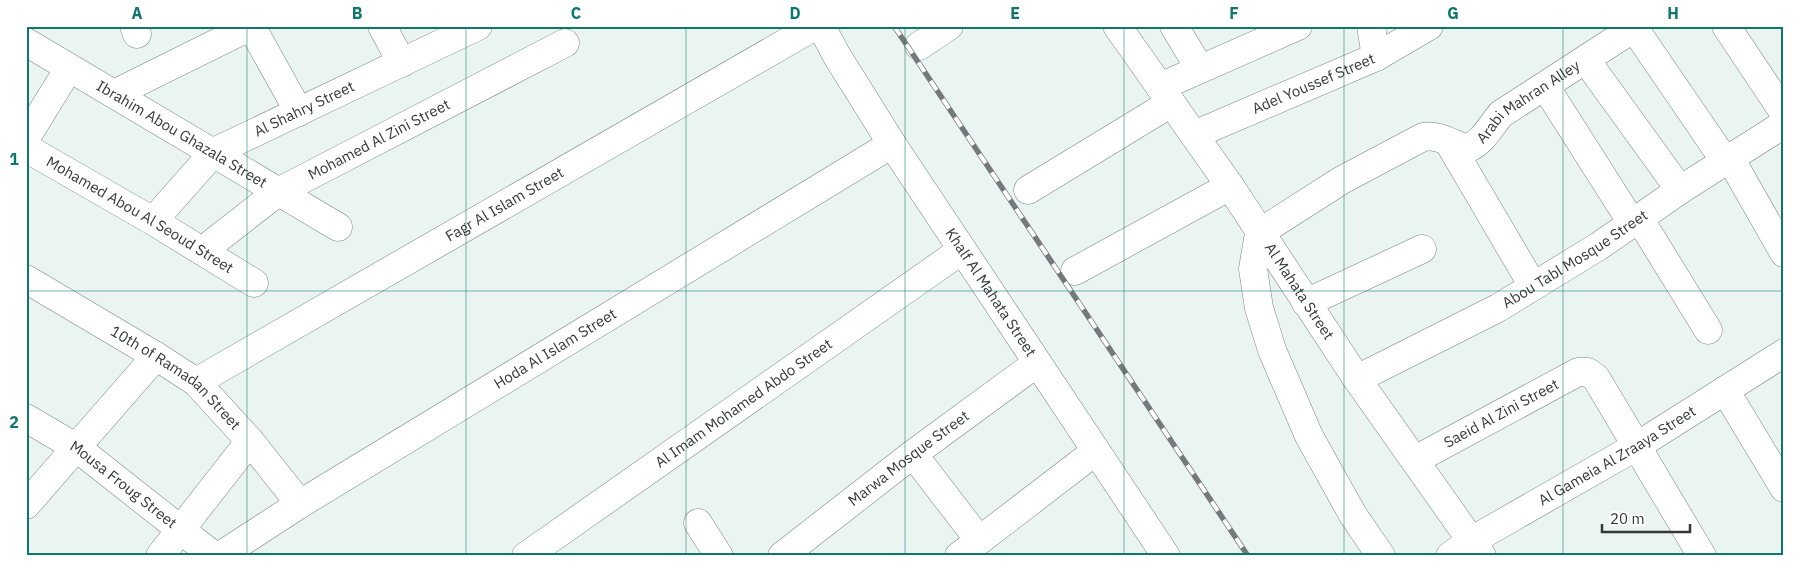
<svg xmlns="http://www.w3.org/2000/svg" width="1810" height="582" font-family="'IBM Plex Sans',sans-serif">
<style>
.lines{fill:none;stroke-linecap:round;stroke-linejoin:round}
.minor-casing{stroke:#7a8481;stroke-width:29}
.minor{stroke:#fff;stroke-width:28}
.rail-casing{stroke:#747a79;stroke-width:5.5}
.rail{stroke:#fff;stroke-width:4;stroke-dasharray:11;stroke-linecap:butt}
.grid{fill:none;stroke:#0f766e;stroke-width:1;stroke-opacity:0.55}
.labels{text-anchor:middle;stroke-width:4.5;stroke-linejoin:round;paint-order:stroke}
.street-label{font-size:15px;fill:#343837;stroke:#fff}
.neatline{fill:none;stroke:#0f766e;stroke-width:2}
.grid-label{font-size:16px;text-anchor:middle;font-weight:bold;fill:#0f766e}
</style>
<rect width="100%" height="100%" fill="#eaf5f2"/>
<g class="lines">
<!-- minor casing -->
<g class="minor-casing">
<g id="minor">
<polyline points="134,26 137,34"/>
<polyline points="251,26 299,112"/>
<polyline points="382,26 402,63"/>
<path id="s1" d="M821,26L837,56L892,144L1166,556"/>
<path id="s2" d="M1117,26L1230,186L1357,379L1482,556"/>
<polyline points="1174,26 1200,69"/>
<polyline points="1371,26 1376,57"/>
<polyline points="1726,26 1784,113"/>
<polyline points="1634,28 1725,161"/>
<path id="s3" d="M26,42L338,227"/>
<polyline points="919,46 949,26"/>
<polyline points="1586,60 1680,190"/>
<polyline points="1545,86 1632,223"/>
<polyline points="1160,87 1298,26"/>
<polyline points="114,94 251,26"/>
<path id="s4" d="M1194,135L1376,57L1429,26"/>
<polyline points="26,138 69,68"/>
<polyline points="1449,143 1533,286"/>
<path id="s5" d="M26,148L153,221L254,283"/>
<polyline points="1730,158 1784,253"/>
<polyline points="1028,190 1171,103"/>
<polyline points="1639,218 1708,330"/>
<path id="s6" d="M153,221L214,152L478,26"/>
<path id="s7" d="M202,251L278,192L565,43"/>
<polyline points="1075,271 1230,186"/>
<path id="s8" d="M26,279L156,356L196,382L250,441L300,504"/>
<polyline points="1306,303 1422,249"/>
<path id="s9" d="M1357,379L1498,308L1599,246L1680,190L1784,124"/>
<path id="s10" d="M196,382L815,26"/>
<polyline points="1725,390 1784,488"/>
<path id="s11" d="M26,418L77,448L214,556"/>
<polyline points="913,454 979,540"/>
<path id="s12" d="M1415,460L1578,372H1588L1596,378L1702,556"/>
<polyline points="26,505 156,356"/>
<polyline points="698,523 719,556"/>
<polyline points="160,556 250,441"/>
<path id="s13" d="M220,556L300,504L892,144"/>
<path id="s14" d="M526,556L962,250"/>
<path id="s15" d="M782,556L913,454L1037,363"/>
<polyline points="959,556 1096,451"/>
<path id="s16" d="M1381,556L1353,515L1309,436L1272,350L1259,308L1253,269L1259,233L1342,180L1423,137C1439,134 1452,144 1467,149C1485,140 1489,128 1501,114L1637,26"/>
<path id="s17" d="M1450,556L1471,541L1637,446L1784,353"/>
</g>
</g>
<!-- minor -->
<use href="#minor" class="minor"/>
<!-- rail casing -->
<g class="rail-casing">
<polyline id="rail" points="894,26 1248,556"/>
</g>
<!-- rail -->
<use href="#rail" class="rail"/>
</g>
<!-- grid -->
<path class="grid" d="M247,26V556M466,26V556M686,26V556M905,26V556M1124,26V556M1344,26V556M1563,26V556M26,291H1784"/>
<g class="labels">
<!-- street labels -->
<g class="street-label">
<text dy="5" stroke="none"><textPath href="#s4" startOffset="130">Adel Youssef Street</textPath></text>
<text dy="5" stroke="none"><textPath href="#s16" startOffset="668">Arabi Mahran Alley</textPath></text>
<text dy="5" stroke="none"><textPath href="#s6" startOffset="192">Al Shahry Street</textPath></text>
<text dy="5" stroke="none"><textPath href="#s3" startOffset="181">Ibrahim Abou Ghazala Street</textPath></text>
<text dy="5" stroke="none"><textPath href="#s7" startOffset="210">Mohamed Al Zini Street</textPath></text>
<text dy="5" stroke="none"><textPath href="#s10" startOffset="356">Fagr Al Islam Street</textPath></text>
<text dy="5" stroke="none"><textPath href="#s5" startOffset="132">Mohamed Abou Al Seoud Street</textPath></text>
<text dy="5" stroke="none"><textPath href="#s9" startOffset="249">Abou Tabl Mosque Street</textPath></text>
<text dy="5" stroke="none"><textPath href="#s2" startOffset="322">Al Mahata Street</textPath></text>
<text dy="5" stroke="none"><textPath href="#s1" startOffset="316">Khalf Al Mahata Street</textPath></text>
<text dy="5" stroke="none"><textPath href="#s13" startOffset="394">Hoda Al Islam Street</textPath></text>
<text dy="5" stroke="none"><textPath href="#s8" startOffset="180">10th of Ramadan Street</textPath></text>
<text dy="5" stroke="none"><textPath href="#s14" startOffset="266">Al Imam Mohamed Abdo Street</textPath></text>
<text dy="5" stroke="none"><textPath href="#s12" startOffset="98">Saeid Al Zini Street</textPath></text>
<text dy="5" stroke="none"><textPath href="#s17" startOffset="195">Al Gameia Al Zraaya Street</textPath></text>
<text dy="5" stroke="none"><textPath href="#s15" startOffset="160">Marwa Mosque Street</textPath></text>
<text dy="5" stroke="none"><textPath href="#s11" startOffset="118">Mousa Froug Street</textPath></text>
</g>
</g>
<!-- border -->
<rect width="1810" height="582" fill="none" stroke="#ffffff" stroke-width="55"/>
<!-- scale -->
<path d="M1602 524v8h88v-8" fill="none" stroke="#343837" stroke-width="2.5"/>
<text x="1610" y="524" font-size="15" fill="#343837" stroke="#ffffff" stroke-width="4" paint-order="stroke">20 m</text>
<rect x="28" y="28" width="1754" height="526" class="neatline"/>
<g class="grid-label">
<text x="137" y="19">A</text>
<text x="357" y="19">B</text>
<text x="576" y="19">C</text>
<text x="795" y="19">D</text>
<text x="1015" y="19">E</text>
<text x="1234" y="19">F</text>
<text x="1453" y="19">G</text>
<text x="1673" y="19">H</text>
<text x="14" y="165">1</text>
<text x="14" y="428">2</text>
</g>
</svg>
